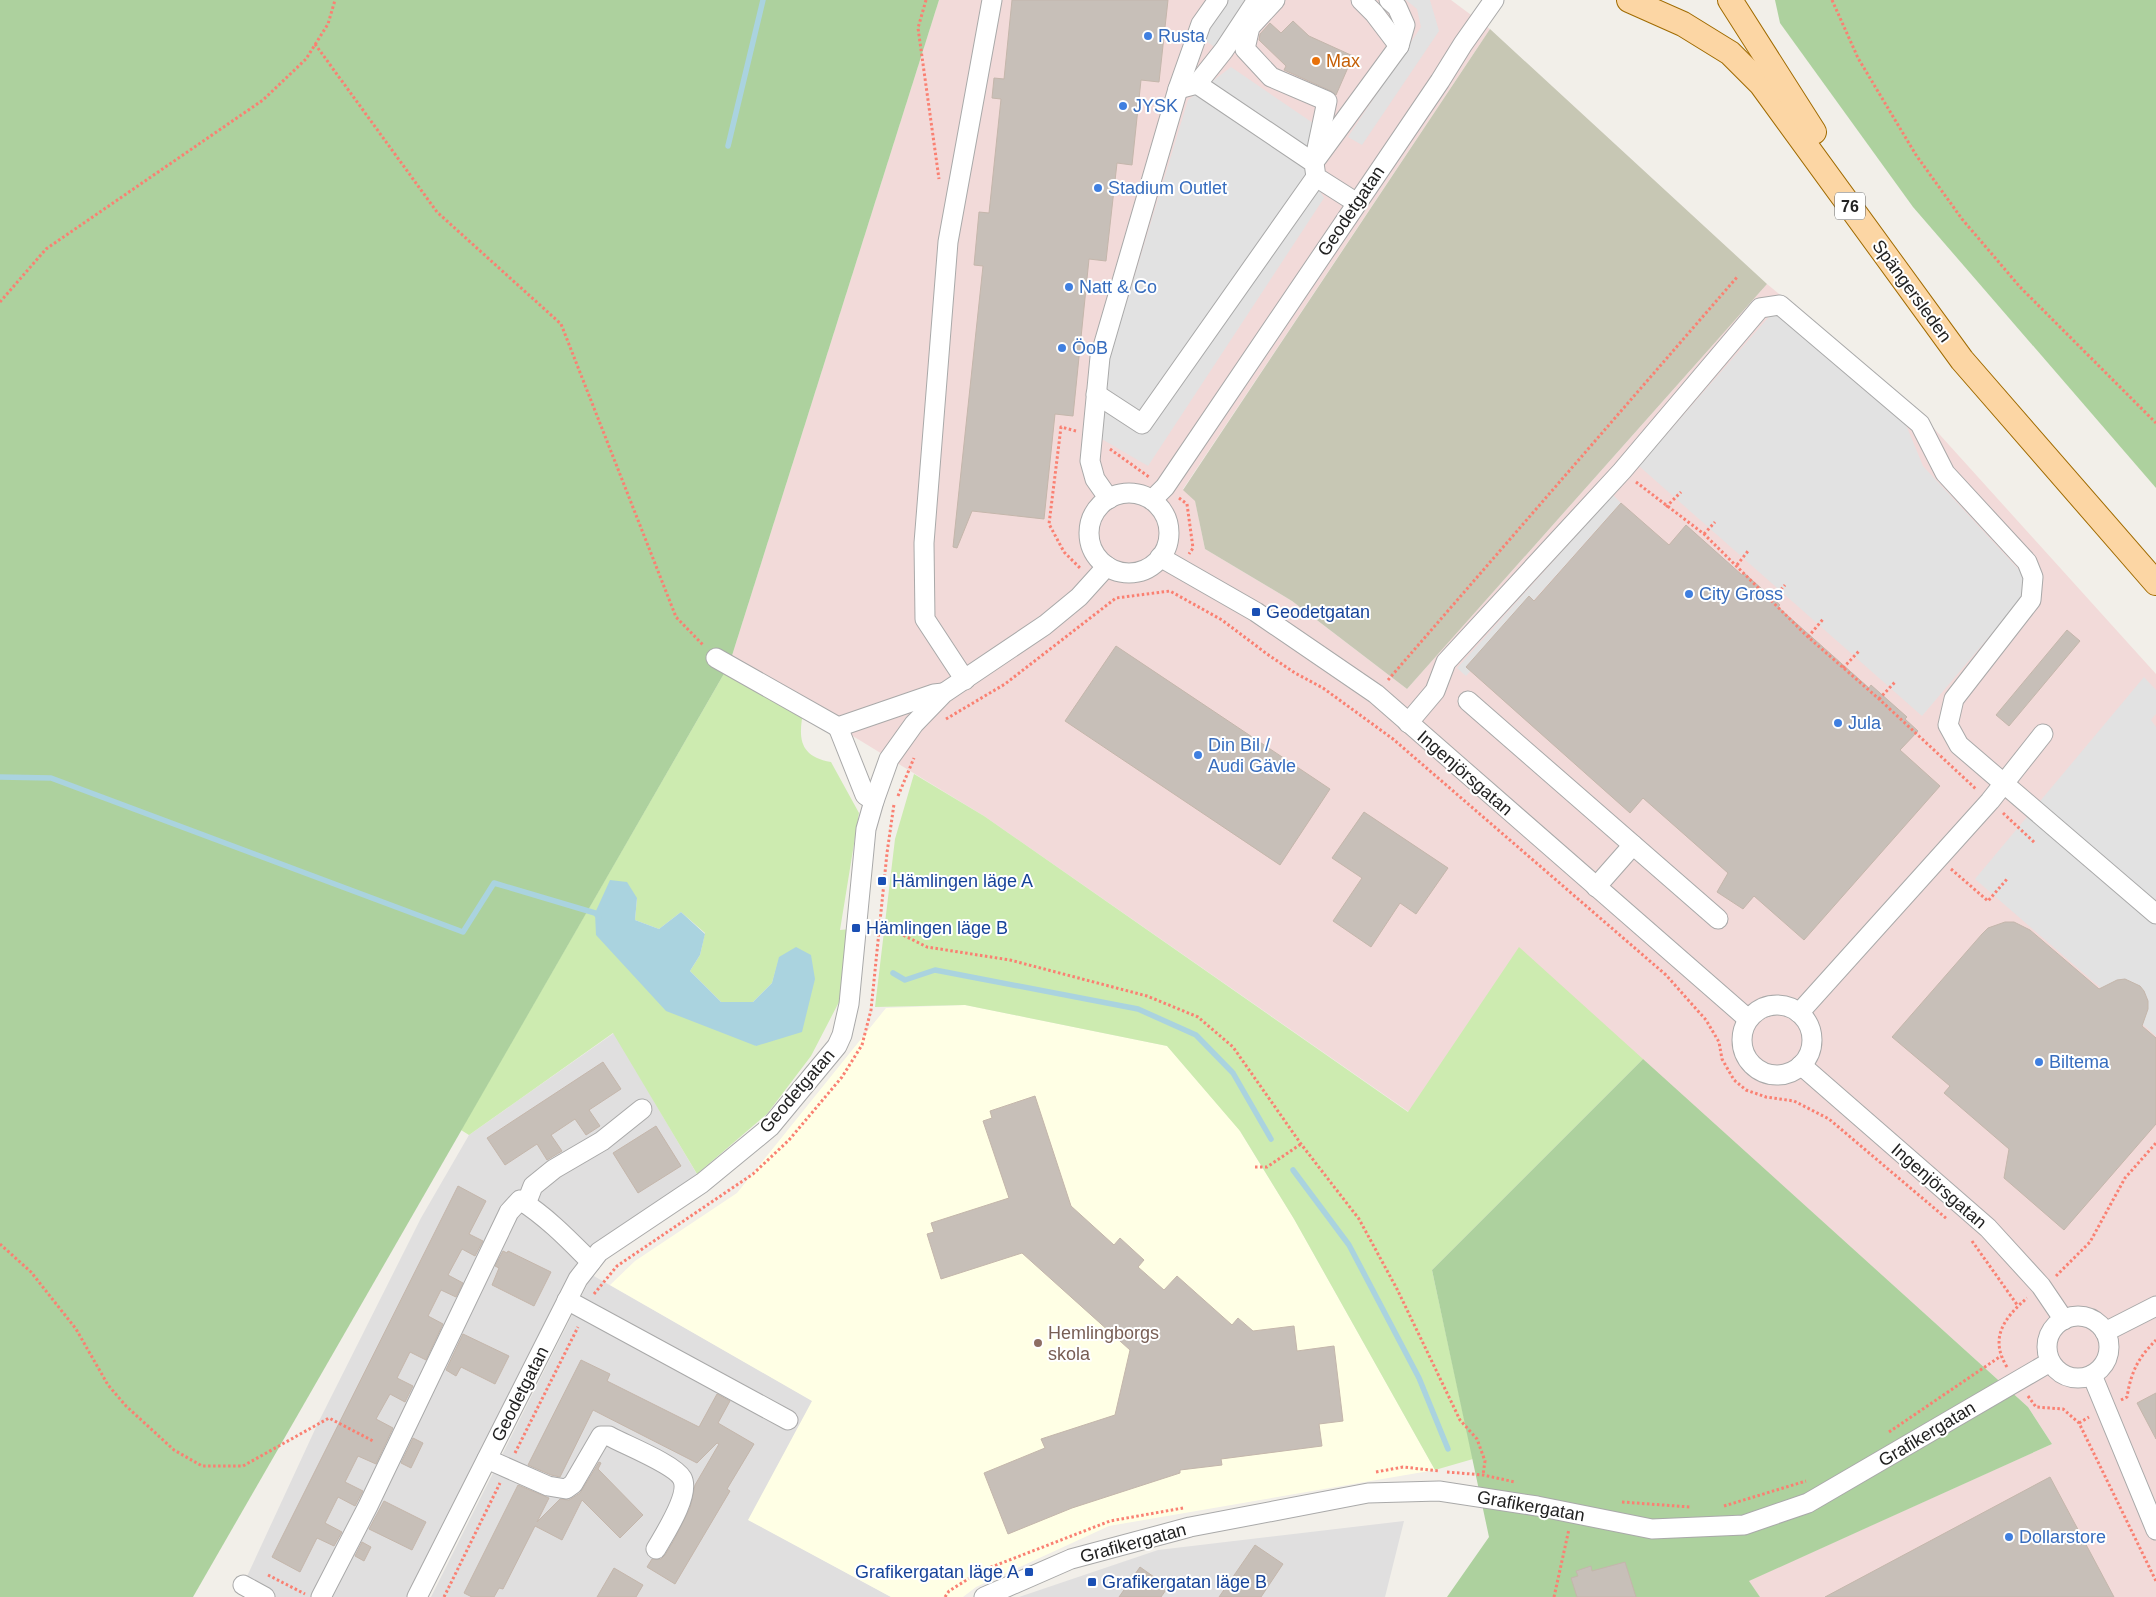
<svg xmlns="http://www.w3.org/2000/svg" width="2156" height="1597" font-family="Helvetica,sans-serif">
<style>
.residential{fill:#e0dfdf}
.commercial{fill:#f2dad9}
.education{fill:#ffffe5}
.construction{fill:#c7c7b4}
.grass{fill:#cdebb0;fill-rule:evenodd}
.forest{fill:#add19e}
.parking{fill:#e2e2e2}
.water{fill:#aad3df}
.lines{fill:none;stroke-linecap:round;stroke-linejoin:round}
.stream{stroke:#aad3df;stroke-width:5.5}
.building{fill:#c7bfb8;stroke:#c4b6ab}
.minor-casing{stroke:#a9a9a9;stroke-width:21}
.major-casing{stroke:#a06b00;stroke-width:26}
.path{stroke:#fa8072;stroke-width:3;stroke-dasharray:2.5 2.5;stroke-linecap:butt}
.minor{stroke:#fff;stroke-width:19}
.major{stroke:#fcd6a4;stroke-width:24}
.shop-dot{fill:#3f7fe0;stroke:#fff;stroke-width:2}
.food-dot{fill:#e8710a;stroke:#fff;stroke-width:2}
.transit-dot{fill:#1a4fb4;stroke:#fff;stroke-width:2}
.education-dot{fill:#8d6e63;stroke:#fff;stroke-width:2}
.labels{text-anchor:middle;stroke-width:4;stroke-linejoin:round;paint-order:stroke}
.shield{fill:#fff;stroke:#646464;stroke-width:1}
.shield-label{font-size:16px;font-weight:bold;fill:#222}
.shop-label{font-size:18px;fill:#366cbe;stroke:#fff;text-anchor:start}
.food-label{font-size:18px;fill:#c56008;stroke:#fff;text-anchor:start}
.street-label{font-size:18px;fill:#222;stroke:#fff}
.transit-label{font-size:18px;fill:#164399;stroke:#fff;text-anchor:start}
.education-label{font-size:18px;fill:#785e54;stroke:#fff;text-anchor:start}
</style>
<rect width="100%" height="100%" fill="#f2efe9"/>
<!-- residential -->
<g class="residential">
<polygon points="614,1033 702,1183 599,1252 417,1597 258,1597 243,1585 318,1423 421,1218 469,1135"/>
<polygon points="592,1275 813,1401 749,1520 891,1597 431,1597"/>
<polygon points="1404,1521 1385,1597 1019,1597 1158,1550"/>
</g>
<!-- commercial -->
<polygon class="commercial" points="939,0 1451,0 1490,29 1183,489 1195,500 1205,549 1292,601 1407,689 1767,284 1912,404 2156,674 2156,1597 1760,1597 1748,1581 2052,1444 2028,1407 1519,948 1409,1112 984,816 838,727 729,665"/>
<!-- education -->
<polygon class="education" points="965,1005 1167,1046 1238,1128 1294,1219 1435,1470 1109,1526 976,1587 963,1597 891,1597 748,1520 812,1401 610,1285 635,1261 737,1193 886,1008"/>
<!-- construction -->
<polygon class="construction" points="1490,29 1767,284 1407,689 1292,601 1205,549 1195,501 1183,490"/>
<!-- grass -->
<g class="grass">
<path d="M729,665L804,708C798,737 798,756 831,762L859,813L840,930L851,929L839,1002L811,1056L767,1114L697,1174L613,1033L469,1135L461,1130ZM637,898L635,920L659,929L681,912L705,933L700,955L690,971L721,1002H753L772,983L779,957L756,1046L595,913Z"/>
<polygon points="914,774 984,816 1408,1112 1519,947 1643,1059 1432,1270 1473,1459 1435,1470 1294,1219 1240,1131 1167,1046 965,1005 875,1007 895,839"/>
</g>
<!-- forest -->
<g class="forest">
<polygon points="0,0 939,0 729,665 193,1597 0,1597"/>
<polygon points="1775,0 2156,0 2156,488 1913,207 1780,23"/>
<polygon points="1643,1059 2028,1407 2052,1444 1749,1581 1760,1597 1447,1597 1489,1537 1432,1270"/>
</g>
<!-- parking -->
<g class="parking">
<polygon points="1210,0 1246,0 1217,49 1202,38"/>
<polygon points="1406,0 1430,0 1439,31 1362,145 1348,137 1421,27 1417,9"/>
<polygon points="1231,67 1313,123 1306,166 1324,198 1148,466 1100,438 1109,360 1188,100"/>
<polygon points="1774,311 1904,420 1923,466 2033,585 1922,716 1639,466"/>
<polygon points="1613,495 1621,503 1466,676 1457,668"/>
<polygon points="2144,677 2156,690 2156,714 2151,720 2156,727 2156,1036 1975,879"/>
</g>
<!-- water -->
<polygon class="water" points="610,880 627,882 637,898 635,920 659,929 681,912 705,934 700,955 690,971 721,1002 753,1002 772,983 779,957 796,947 811,955 815,979 802,1032 756,1046 666,1011 596,935 595,913"/>
<g class="lines">
<!-- stream -->
<g class="stream">
<polyline points="728,146 763,0"/>
<polyline points="0,777 51,778 463,932 494,883 595,913 599,917"/>
<polyline points="893,973 905,980 935,970 1138,1009 1196,1035 1233,1073 1271,1139"/>
<polyline points="1293,1170 1349,1245 1419,1378 1448,1449"/>
</g>
</g>
<!-- building -->
<g class="building">
<polygon points="1012,0 1168,0 1159,82 1141,80 1132,165 1117,163 1106,261 1089,259 1073,416 1055,414 1044,519 972,511 957,548 953,547 983,266 974,265 979,212 989,213 1001,99 992,98 994,78 1004,79"/>
<polygon points="1293,21 1309,36 1353,56 1336,95 1331,91 1284,70 1286,66 1259,40 1260,34 1270,23 1281,33"/>
<polygon points="1621,503 1669,545 1686,525 1742,575 1744,573 1780,605 1778,607 1869,688 1871,685 1907,717 1905,719 1918,731 1900,750 1940,786 1804,940 1754,896 1743,909 1717,892 1728,873 1643,798 1630,813 1466,667 1529,596 1534,601"/>
<polygon points="2067,630 2080,641 2009,726 1996,715"/>
<polygon points="1116,646 1330,789 1280,865 1065,721"/>
<polygon points="1364,812 1448,868 1416,914 1400,903 1371,947 1333,921 1362,878 1332,858"/>
<polygon points="2005,922 2014,922 2030,930 2099,989 2117,980 2125,979 2140,986 2144,991 2148,1001 2148,1009 2142,1026 2156,1038 2156,1124 2064,1230 2004,1178 2009,1149 1944,1093 1950,1086 1892,1037 1982,934 1988,928"/>
<polygon points="603,1062 621,1089 589,1110 600,1126 586,1135 575,1119 551,1135 562,1151 547,1160 537,1144 505,1165 487,1138"/>
<polygon points="1035,1096 1071,1206 1114,1245 1120,1238 1144,1260 1138,1267 1164,1290 1177,1276 1232,1325 1238,1318 1253,1331 1294,1326 1297,1351 1334,1346 1343,1421 1319,1424 1322,1446 1221,1459 1222,1465 1180,1470 1180,1473 1072,1508 1008,1534 984,1473 1045,1448 1041,1439 1115,1415 1130,1350 1022,1253 941,1279 927,1234 934,1232 931,1223 1009,1198 983,1121 992,1118 990,1111"/>
<polygon points="656,1126 681,1166 638,1193 613,1153"/>
<polygon points="458,1186 486,1201 469,1234 483,1241 475,1256 462,1249 448,1275 463,1283 456,1297 441,1290 428,1316 443,1324 426,1360 410,1352 397,1378 413,1386 405,1402 390,1394 376,1419 393,1428 376,1464 358,1456 345,1482 363,1491 355,1506 338,1497 325,1523 342,1532 334,1546 317,1538 300,1572 272,1557"/>
<polygon points="503,1251 507,1253 508,1251 551,1272 534,1306 492,1285 499,1268 495,1266"/>
<polygon points="463,1334 509,1356 495,1384 461,1367 456,1376 446,1370"/>
<polygon points="581,1360 610,1374 607,1381 699,1427 717,1394 730,1401 718,1423 754,1444 727,1489 730,1491 675,1584 647,1567 652,1559 661,1559 665,1555 674,1540 690,1508 695,1485 719,1444 717,1443 697,1463 593,1410 560,1477 551,1475 528,1465"/>
<polygon points="2156,1393 2156,1439 2137,1403"/>
<polygon points="413,1438 423,1443 411,1468 401,1463"/>
<polygon points="599,1462 601,1463 598,1469 643,1515 620,1538 582,1500 562,1540 535,1526 503,1589 499,1588 494,1597 472,1597 464,1593 518,1485 549,1498 537,1522 560,1499 569,1500 580,1493"/>
<polygon points="2050,1477 2114,1597 1825,1597"/>
<polygon points="384,1501 426,1522 412,1550 369,1529"/>
<polygon points="362,1542 371,1547 364,1561 355,1556"/>
<polygon points="1255,1545 1283,1564 1261,1597 1219,1597"/>
<polygon points="1625,1562 1636,1597 1577,1597 1571,1578 1578,1576 1576,1571 1591,1566 1592,1571"/>
<polygon points="1140,1567 1168,1587 1161,1597 1119,1597"/>
<polygon points="614,1568 643,1585 636,1597 597,1597"/>
</g>
<g class="lines">
<!-- minor casing -->
<g class="minor-casing">
<g id="minor">
<polyline points="1275,0 1250,27 1245,49 1271,77 1327,101 1314,163"/>
<polyline points="1361,0 1374,13 1399,46"/>
<polyline points="1197,84 1224,50 1257,0"/>
<polyline points="1178,89 1197,84 1314,163 1316,177 1357,203"/>
<polyline points="1317,158 1399,46 1405,25 1397,7 1389,0"/>
<polyline points="1096,394 1142,424 1316,177"/>
<circle cx="1129" cy="533" r="40"/>
<polyline points="1109,499 1095,479 1090,461 1100,357 1178,89 1201,24 1218,0"/>
<polyline points="1152,500 1165,487 1440,81 1463,44 1494,0"/>
<polyline points="1160,557 1256,612 1376,694 1748,1019"/>
<polyline points="716,658 838,727 934,694 943,693"/>
<polyline points="965,680 925,619 924,543 948,242 992,0"/>
<polyline points="1468,701 1718,919"/>
<polyline points="1408,723 1435,691 1446,662 1622,471 1760,308 1780,305 1920,424 1945,473 2027,562 2033,577 2031,600 1954,699 1948,725 1959,745 2156,914"/>
<polyline points="838,727 865,795 874,801"/>
<polyline points="1596,887 1633,845"/>
<circle cx="1777" cy="1040" r="35"/>
<polyline points="1799,1013 1990,801 2043,734"/>
<polyline points="1801,1065 1988,1228 2041,1286 2064,1320"/>
<polyline points="526,1204 533,1186 554,1169 602,1141 642,1109"/>
<polyline points="567,1300 788,1420"/>
<circle cx="2078" cy="1347" r="31"/>
<polyline points="2105,1332 2156,1306"/>
<polyline points="2092,1375 2156,1530"/>
<path d="M487,1459L548,1486L566,1489L573,1484L601,1436H609C625,1445 674,1464 682,1478C691,1494 664,1535 656,1549"/>
<polyline points="243,1585 265,1597"/>
<path d="M321,1597L368,1506L509,1212L520,1200C547,1217 569,1240 591,1262"/>
<polyline points="417,1597 578,1279 599,1252 702,1183 770,1127 837,1046 842,1035 849,1004 866,829 874,801 889,759 914,724 944,693 1045,625 1079,597 1107,566"/>
<polyline points="984,1597 1071,1559 1190,1527 1368,1493 1439,1491 1537,1506 1652,1529 1744,1525 1808,1503 2050,1362"/>
</g>
</g>
<!-- major casing -->
<g class="major-casing">
<g id="major">
<polyline points="1629,0 1683,24 1730,53 1761,84 1962,360 2156,583"/>
<polyline points="1730,0 1814,132"/>
</g>
</g>
<!-- path -->
<g class="path">
<polyline points="926,0 918,28 939,179"/>
<polyline points="1832,0 1858,58 1916,155 1962,219 2020,287 2156,423"/>
<polyline points="315,44 437,212 561,324 676,617 704,646"/>
<polyline points="0,302 46,249 263,100 306,59 328,24 335,0"/>
<polyline points="1076,431 1061,427 1049,524 1064,552 1081,569"/>
<polyline points="1110,449 1149,477"/>
<polyline points="1636,482 1704,534 1808,637 1879,699 1976,789"/>
<polyline points="1179,498 1187,504 1193,548 1189,554"/>
<polyline points="1666,507 1681,492"/>
<polyline points="1704,534 1715,522"/>
<polyline points="1737,565 1748,551"/>
<polyline points="1771,601 1785,585"/>
<polyline points="1808,637 1824,618"/>
<polyline points="1843,668 1860,650"/>
<polyline points="1388,680 1738,276"/>
<polyline points="1879,699 1896,681"/>
<polyline points="946,719 1005,684 1116,598 1170,591 1222,620 1267,654 1295,673 1323,688 1393,739 1666,975 1706,1020 1719,1042 1722,1059 1734,1080 1746,1090 1766,1097 1794,1101 1829,1119 1947,1219"/>
<polyline points="898,796 914,758"/>
<polyline points="2003,813 2035,843"/>
<polyline points="1951,869 1988,901 2007,879"/>
<polyline points="881,924 927,947 1010,960 1147,996 1198,1017 1233,1047 1301,1144 1359,1219 1397,1289 1460,1420 1477,1439 1485,1461 1483,1475"/>
<polyline points="1255,1167 1267,1167 1301,1144"/>
<polyline points="1972,1241 2018,1306"/>
<polyline points="0,1244 31,1272 76,1329 108,1385 126,1406 174,1450 202,1466 243,1466 329,1418 373,1441"/>
<polyline points="2056,1276 2090,1242 2125,1178 2156,1143"/>
<polyline points="594,1294 617,1266 753,1174 789,1140 842,1077 862,1045 871,1010 887,853 894,804"/>
<path d="M2007,1367C1989,1338 2004,1318 2027,1298"/>
<polyline points="2028,1396 2036,1407 2063,1409 2079,1423 2156,1581"/>
<path d="M2121,1400L2127,1397C2131,1372 2138,1358 2156,1340"/>
<polyline points="2079,1423 2089,1417"/>
<polyline points="1889,1432 2001,1356"/>
<polyline points="515,1453 578,1327"/>
<polyline points="1376,1472 1403,1467 1439,1471"/>
<polyline points="1447,1472 1483,1475 1515,1482"/>
<polyline points="1622,1502 1690,1507"/>
<polyline points="1724,1506 1806,1481"/>
<polyline points="268,1575 305,1594"/>
<polyline points="444,1597 500,1483"/>
<polyline points="945,1597 949,1591 981,1571 1110,1521 1183,1508"/>
<polyline points="1554,1597 1569,1529"/>
</g>
<!-- minor -->
<use href="#minor" class="minor"/>
<!-- major -->
<use href="#major" class="major"/>
</g>
<!-- markers -->
<g class="shop-dot">
<circle cx="1148" cy="36" r="5"/>
<circle cx="1123" cy="106" r="5"/>
<circle cx="1098" cy="188" r="5"/>
<circle cx="1069" cy="287" r="5"/>
<circle cx="1062" cy="348" r="5"/>
<circle cx="1689" cy="594" r="5"/>
<circle cx="1838" cy="723" r="5"/>
<circle cx="1198" cy="755" r="5"/>
<circle cx="2039" cy="1062" r="5"/>
<circle cx="2009" cy="1537" r="5"/>
</g>
<circle class="food-dot" cx="1316" cy="61" r="5"/>
<g class="transit-dot">
<rect x="1251" y="607" width="10" height="10" rx="2.5"/>
<rect x="877" y="876" width="10" height="10" rx="2.5"/>
<rect x="851" y="923" width="10" height="10" rx="2.5"/>
<rect x="1024" y="1567" width="10" height="10" rx="2.5"/>
<rect x="1087" y="1577" width="10" height="10" rx="2.5"/>
</g>
<circle class="education-dot" cx="1038" cy="1343" r="5"/>
<g class="labels">
<!-- shield labels -->
<rect class="shield" x="1835" y="192.5" width="30" height="27" rx="4"/>
<g class="shield-label">
<text x="1850" y="212">76</text>
</g>
<!-- shop labels -->
<g class="shop-label">
<text x="1158" y="42">Rusta</text>
<text x="1133" y="112">JYSK</text>
<text x="1108" y="194">Stadium Outlet</text>
<text x="1079" y="293">Natt &amp; Co</text>
<text x="1072" y="354">ÖoB</text>
<text x="1699" y="600">City Gross</text>
<text x="1848" y="729">Jula</text>
<text x="1208" y="751">Din Bil /<tspan x="1208" dy="21">Audi Gävle</tspan></text>
<text x="2049" y="1068">Biltema</text>
<text x="2019" y="1543">Dollarstore</text>
</g>
<!-- food labels -->
<g class="food-label">
<text x="1326" y="67">Max</text>
</g>
<!-- street labels -->
<g class="street-label">
<text transform="translate(1351 211) rotate(-56)" y="6">Geodetgatan</text>
<text transform="translate(1912 291) rotate(54)" y="6">Spängersleden</text>
<text transform="translate(1465 773) rotate(41)" y="6">Ingenjörsgatan</text>
<text transform="translate(797 1091) rotate(-49)" y="6">Geodetgatan</text>
<text transform="translate(1939 1186) rotate(41)" y="6">Ingenjörsgatan</text>
<text transform="translate(520 1394) rotate(-63)" y="6">Geodetgatan</text>
<text transform="translate(1927 1434) rotate(-31)" y="6">Grafikergatan</text>
<text transform="translate(1531 1506) rotate(10)" y="6">Grafikergatan</text>
<text transform="translate(1133 1543) rotate(-15)" y="6">Grafikergatan</text>
</g>
<!-- transit labels -->
<g class="transit-label">
<text x="1266" y="618">Geodetgatan</text>
<text x="892" y="887">Hämlingen läge A</text>
<text x="866" y="934">Hämlingen läge B</text>
<text x="1019" y="1578" text-anchor="end">Grafikergatan läge A</text>
<text x="1102" y="1588">Grafikergatan läge B</text>
</g>
<!-- education labels -->
<g class="education-label">
<text x="1048" y="1339">Hemlingborgs<tspan x="1048" dy="21">skola</tspan></text>
</g>
</g>
</svg>
